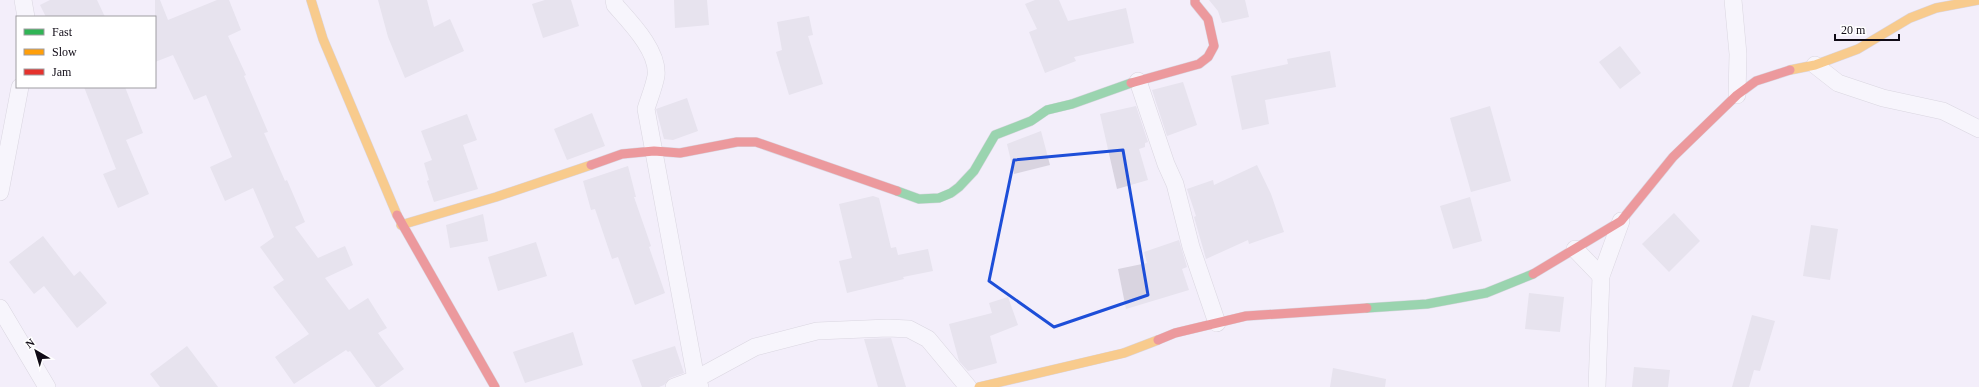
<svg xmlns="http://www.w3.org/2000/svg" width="1979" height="387" font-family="'Times New Roman',serif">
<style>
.building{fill:#d9d4e0}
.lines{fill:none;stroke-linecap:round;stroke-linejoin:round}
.street-casing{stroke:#bdb8c3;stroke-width:18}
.fast-casing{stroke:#bdb8c3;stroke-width:10}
.slow-casing{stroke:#bdb8c3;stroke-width:10}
.jam-casing{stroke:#bdb8c3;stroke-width:10}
.street{stroke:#fdfcfe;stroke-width:17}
.fast{stroke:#30b455;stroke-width:9}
.slow{stroke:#ff9f0a;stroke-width:9}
.jam{stroke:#e5322d;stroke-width:9}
.marked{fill:none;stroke:#1d4ed8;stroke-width:3;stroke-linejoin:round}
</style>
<rect width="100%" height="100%" fill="#f3eefa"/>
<!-- building -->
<g class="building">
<polygon points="50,0 97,0 105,17 46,17 40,5"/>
<polygon points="155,0 160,0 168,20 217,0 229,0 241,30 228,36 246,75 244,76 268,132 264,133 285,181 287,180 305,222 295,227 318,258 345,246 353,265 325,278 349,310 368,298 387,328 378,333 404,369 379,387 376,387 350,351 348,352 346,350 294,384 275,357 309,334 273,287 284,280 260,247 274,237 253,188 225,201 210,167 232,157 206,95 194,100 173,55 155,62"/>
<polygon points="378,0 427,0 434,27 450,19 464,51 405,78 388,37"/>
<polygon points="545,0 571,0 579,26 543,38 532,4"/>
<polygon points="674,0 707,0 709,25 675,28"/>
<polygon points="1035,0 1059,0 1068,21 1126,8 1134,43 1074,57 1076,61 1045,73 1029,32 1037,29 1025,4"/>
<polygon points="1209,0 1245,0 1249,17 1222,23 1218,11"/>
<polygon points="809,16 813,35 808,36 823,84 789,95 776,52 782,50 777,22"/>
<polygon points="1620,46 1641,73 1620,89 1599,62"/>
<polygon points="1330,51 1336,87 1265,100 1269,124 1242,130 1231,76 1288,64 1287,59"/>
<polygon points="1183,82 1197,125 1167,136 1152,90"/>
<polygon points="84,87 125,87 143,133 126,140 149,194 118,208 103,174 116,169"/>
<polygon points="687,98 698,131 673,140 664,139 656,109"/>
<polygon points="1136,106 1148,142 1145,143 1145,147 1139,149 1148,180 1117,189 1100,114"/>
<polygon points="1490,106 1511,181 1471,192 1450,118"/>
<polygon points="592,113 605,146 567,160 554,129"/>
<polygon points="467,114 477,140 463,145 478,189 434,202 427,181 429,180 424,163 432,160 421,131"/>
<polygon points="1041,131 1050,165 1014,174 1007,144"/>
<polygon points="1257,165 1271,194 1284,232 1249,244 1248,240 1206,259 1194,217 1196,216 1187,189 1213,180 1214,185"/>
<polygon points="628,166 636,197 634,197 651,246 649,247 665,293 635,305 618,257 612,259 595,209 591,210 583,181"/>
<polygon points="873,196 879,198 891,248 896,247 898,255 928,249 933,271 903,277 904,279 847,293 839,261 852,258 839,204"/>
<polygon points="1470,197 1482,241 1453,249 1440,206"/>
<polygon points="1674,213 1700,241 1669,272 1642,244"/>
<polygon points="483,214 488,241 450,248 446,225"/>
<polygon points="1811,225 1838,229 1830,280 1803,276"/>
<polygon points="43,236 74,276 80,271 107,303 77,328 44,286 34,294 9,262"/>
<polygon points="1179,240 1187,267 1182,269 1189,290 1126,309 1118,269 1147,263 1144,252"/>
<polygon points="536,242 547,276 498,291 488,257"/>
<polygon points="1529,293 1564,297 1560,332 1525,329"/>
<polygon points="1008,297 1018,325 990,336 997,363 968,371 959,361 949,324 992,313 989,303"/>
<polygon points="1752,315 1775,321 1760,371 1754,370 1749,387 1732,387"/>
<polygon points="573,332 583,365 525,383 513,352"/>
<polygon points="891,338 906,387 878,387 864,339"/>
<polygon points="187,346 218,387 160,387 150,374"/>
<polygon points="675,346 684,373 670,378 664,385 659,387 642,387 632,360"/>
<polygon points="1634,367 1670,370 1668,387 1632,387"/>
<polygon points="1333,368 1386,379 1385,387 1330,387"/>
</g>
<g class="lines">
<!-- street casing -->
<g class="street-casing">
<g id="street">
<polyline points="23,0 26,17"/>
<path d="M614,0L615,5C630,22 659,51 656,76C654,87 649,99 646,109L696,379L700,387"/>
<polyline points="1733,0 1738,54 1737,95"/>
<polyline points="1815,65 1838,83 1883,98 1943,111 1979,129"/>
<polyline points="1138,81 1166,164 1175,184 1191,247 1217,323"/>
<polyline points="0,192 20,87"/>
<polyline points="1575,249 1601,276"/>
<polyline points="0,308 47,387"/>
<polyline points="674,387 696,379 755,347 817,331 888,328 909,329 928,339 968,387"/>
<polyline points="1597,387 1601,276 1621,221"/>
</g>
</g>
<!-- fast casing -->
<g class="fast-casing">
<g id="fast">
<polyline points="897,191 919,199 939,198 951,193 959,187 974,171 995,135 1031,121 1047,110 1072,104 1131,83"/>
<polyline points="1367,308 1427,304 1486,293 1533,274"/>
</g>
</g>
<!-- slow casing -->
<g class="slow-casing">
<g id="slow">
<polyline points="311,0 323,39 397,215"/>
<polyline points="1790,70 1815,65 1858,49 1910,18 1936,8 1979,0"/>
<polyline points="401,225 496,197 591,165"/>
<polyline points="979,387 1124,353 1158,340"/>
</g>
</g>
<!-- jam casing -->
<g class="jam-casing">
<g id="jam">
<polyline points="1131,83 1199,64 1208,57 1214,46 1208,19 1195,3 1195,0"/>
<polyline points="591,165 622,154 654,151 680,153 737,142 756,142 897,191"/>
<polyline points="397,215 495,387"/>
<polyline points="1533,274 1621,221 1673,157 1737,95 1756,81 1790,70"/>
<polyline points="1158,340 1175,333 1246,316 1367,308"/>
</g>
</g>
<!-- street -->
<use href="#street" class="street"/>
<!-- fast -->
<use href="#fast" class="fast"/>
<!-- slow -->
<use href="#slow" class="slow"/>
<!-- jam -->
<use href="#jam" class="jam"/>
</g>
<!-- marked area -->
<path d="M0 0H1979V387H0ZM1123,150L1148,295L1054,327L989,281L1014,160Z" fill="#f3eefa" fill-opacity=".55" fill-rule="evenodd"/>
<path class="marked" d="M1123,150L1148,295L1054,327L989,281L1014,160Z"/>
<!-- legend -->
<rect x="16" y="16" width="140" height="72" fill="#ffffff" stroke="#9f9da2"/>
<rect x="24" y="29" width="20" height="6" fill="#30b455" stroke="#9f9da2"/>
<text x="52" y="36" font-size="12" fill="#100b16">Fast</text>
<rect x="24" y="49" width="20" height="6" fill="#ff9f0a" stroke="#9f9da2"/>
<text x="52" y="56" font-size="12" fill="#100b16">Slow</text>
<rect x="24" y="69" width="20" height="6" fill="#e5322d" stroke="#9f9da2"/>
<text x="52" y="76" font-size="12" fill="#100b16">Jam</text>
<!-- north arrow -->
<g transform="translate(36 351) rotate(322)" stroke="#ffffff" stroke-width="3" paint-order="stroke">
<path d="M0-3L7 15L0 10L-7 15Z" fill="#100b16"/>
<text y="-6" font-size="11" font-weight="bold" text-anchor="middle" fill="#100b16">N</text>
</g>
<!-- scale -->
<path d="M1835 34v6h64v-6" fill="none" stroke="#100b16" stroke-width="2"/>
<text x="1841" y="34" font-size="12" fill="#100b16" stroke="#ffffff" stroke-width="3" paint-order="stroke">20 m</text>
</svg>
